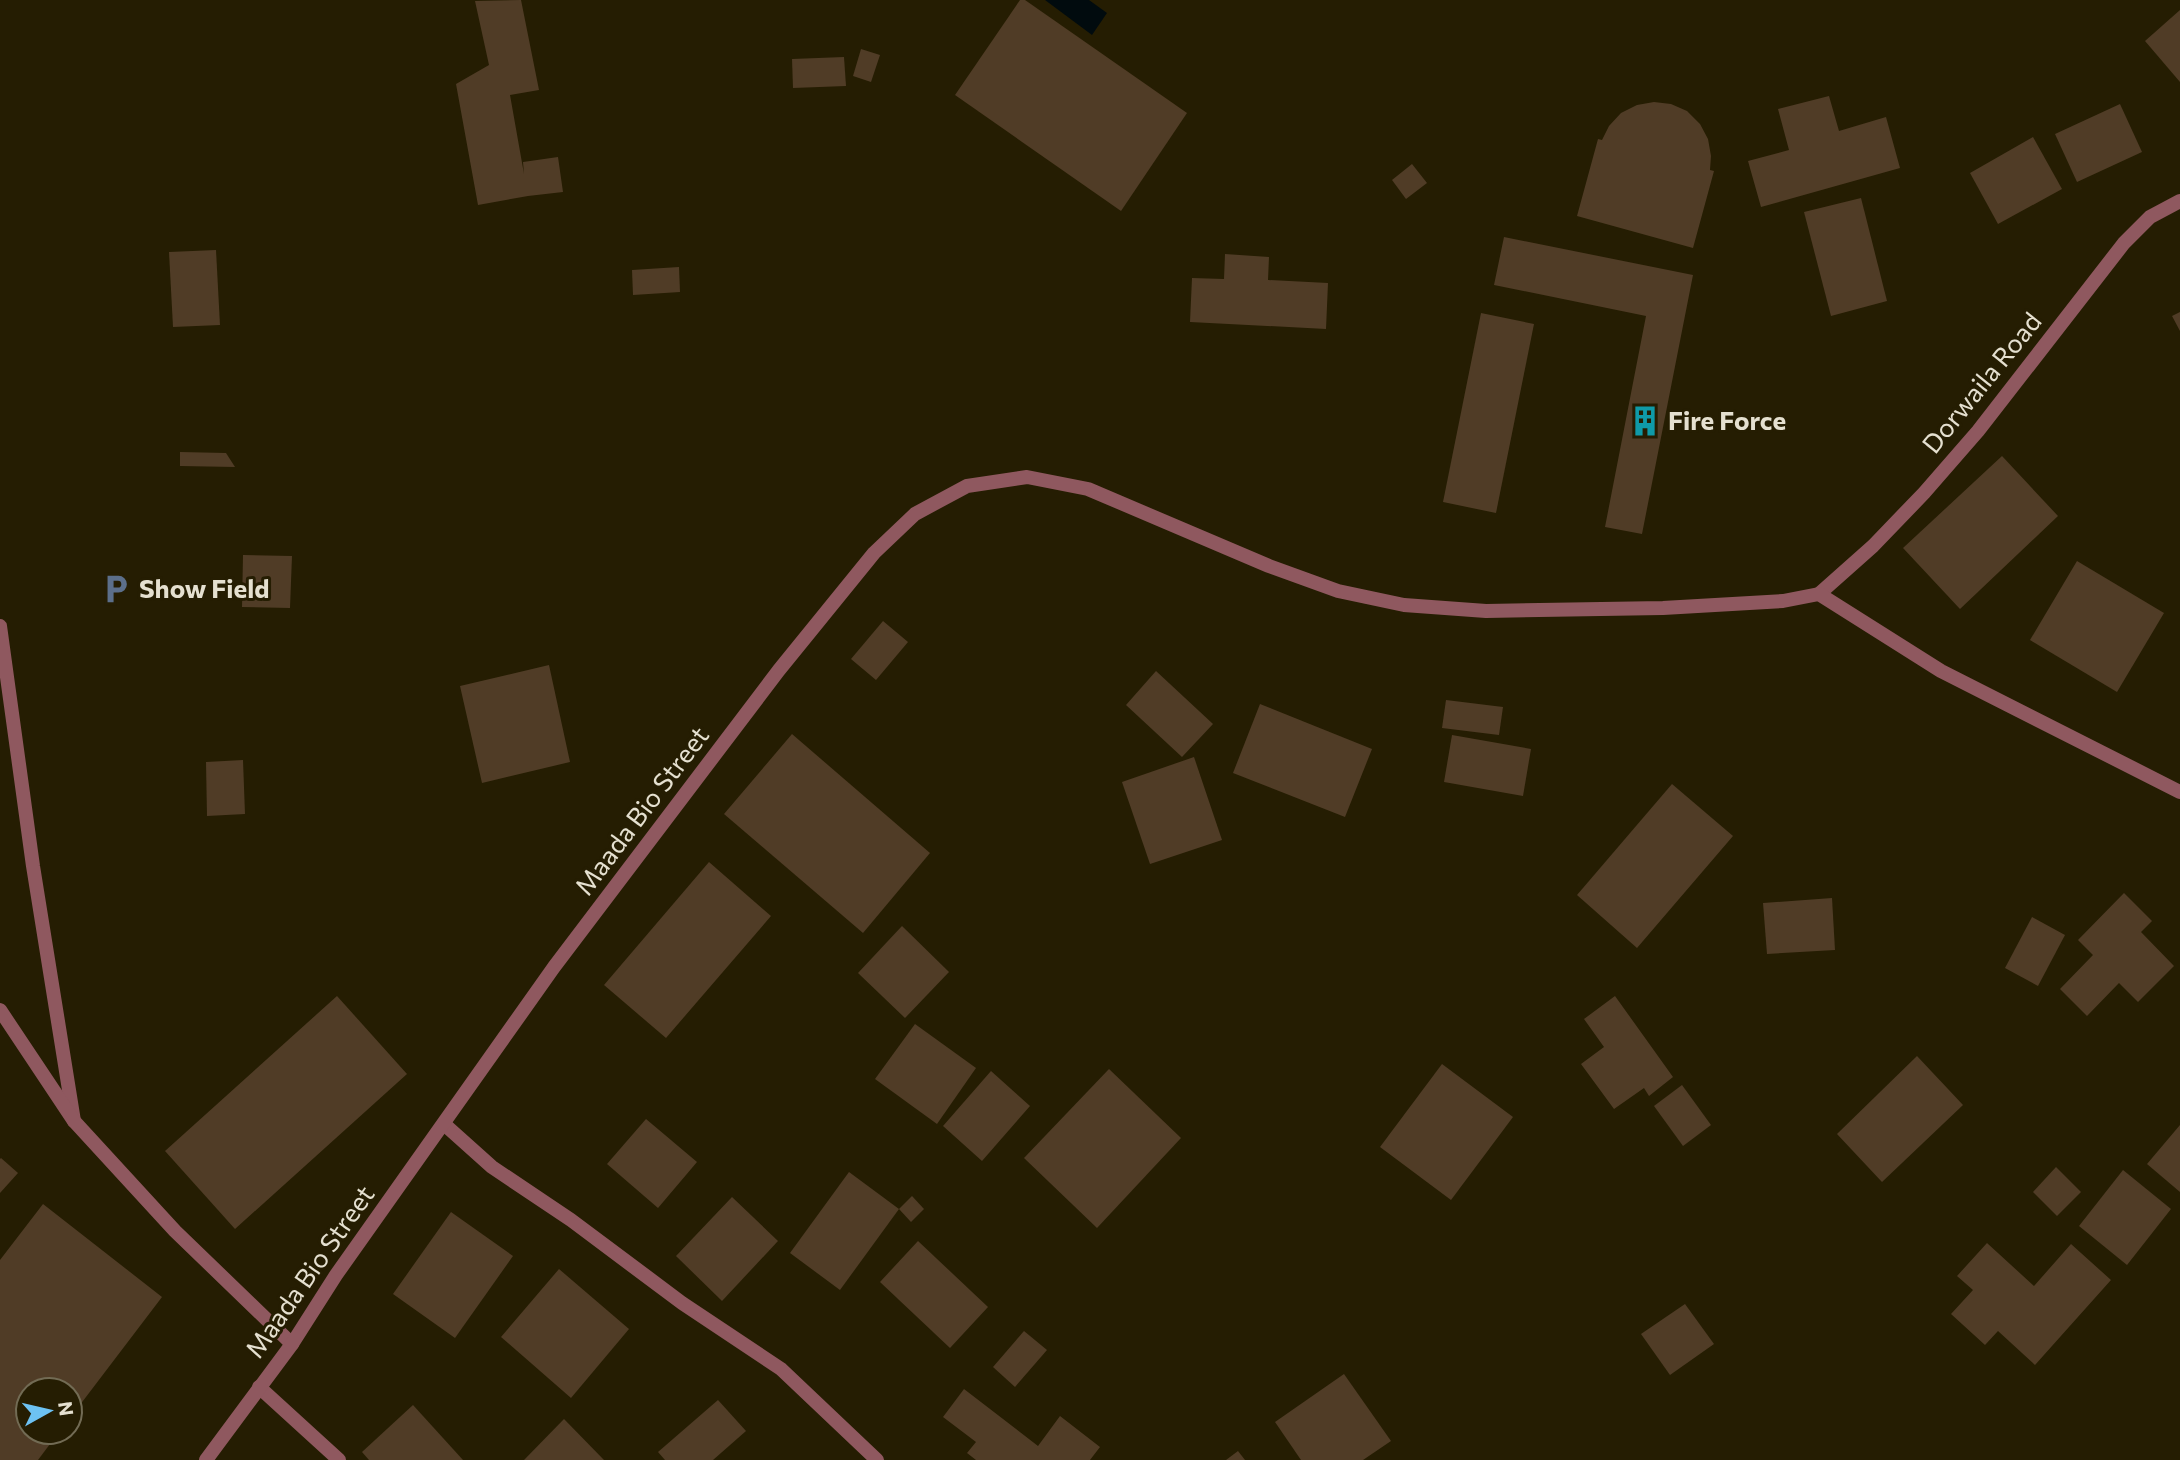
<svg xmlns="http://www.w3.org/2000/svg" width="2180" height="1460" font-family="Commissioner,sans-serif">
<style>
.water{fill:#010b0e}
.building{fill:#503c26}
.lines{fill:none;stroke-linecap:round;stroke-linejoin:round}
.service{stroke:#8f585f;stroke-width:14}
.minor{stroke:#8f585f;stroke-width:14}
.labels{text-anchor:middle;stroke-width:6;stroke-linejoin:round;paint-order:stroke}
.street-label{font-size:26px;fill:#e5e0d0;stroke:#251d02}
.poi-label{font-size:26px;font-weight:bold;fill:#e5e0d0;stroke:#251d02;text-anchor:start}
</style>
<rect width="100%" height="100%" fill="#251d02"/>
<!-- water -->
<polygon class="water" points="1045,0 1089,0 1107,13 1092,35"/>
<!-- building -->
<g class="building">
<polygon points="521,0 539,90 510,95 524,174 523,162 558,157 563,192 528,196 478,205 456,84 489,65 475,1"/>
<polygon points="1020,0 1025,0 1187,113 1121,211 955,95"/>
<polygon points="2180,10 2180,82 2145,41"/>
<polygon points="861,49 880,55 871,82 853,76"/>
<polygon points="844,57 846,86 793,88 792,59"/>
<polygon points="1829,96 1839,131 1886,117 1900,168 1761,207 1748,161 1789,150 1778,109"/>
<polygon points="1654,102 1671,104 1687,111 1700,124 1708,139 1711,156 1710,170 1714,171 1693,248 1577,216 1598,139 1602,140 1609,126 1621,113 1637,105"/>
<polygon points="2120,104 2142,152 2077,182 2055,134"/>
<polygon points="2033,137 2062,189 1998,224 1970,173"/>
<polygon points="1412,164 1427,183 1406,199 1392,180"/>
<polygon points="1861,198 1887,301 1831,316 1804,212"/>
<polygon points="1504,237 1693,275 1642,534 1605,527 1646,316 1494,285"/>
<polygon points="216,250 220,325 173,327 169,252"/>
<polygon points="1225,254 1269,257 1268,280 1328,283 1326,329 1190,322 1192,278 1224,279"/>
<polygon points="679,267 680,292 633,295 632,270"/>
<polygon points="2180,312 2180,331 2172,316"/>
<polygon points="1481,313 1534,324 1496,513 1443,502"/>
<polygon points="180,452 226,453 235,467 180,466"/>
<polygon points="2002,456 2058,516 1960,609 1903,548"/>
<polygon points="243,555 292,556 290,608 242,607"/>
<polygon points="2077,561 2164,613 2117,692 2030,640"/>
<polygon points="883,621 908,642 876,680 851,659"/>
<polygon points="549,665 570,762 482,783 460,686"/>
<polygon points="1156,671 1213,724 1182,757 1126,705"/>
<polygon points="1446,700 1503,707 1499,735 1442,728"/>
<polygon points="1260,704 1372,749 1345,817 1233,773"/>
<polygon points="792,734 930,853 863,933 724,814"/>
<polygon points="1452,735 1531,749 1523,796 1444,782"/>
<polygon points="1194,757 1222,840 1150,864 1122,782"/>
<polygon points="243,760 245,814 207,816 206,762"/>
<polygon points="1672,784 1733,836 1637,948 1577,895"/>
<polygon points="709,862 771,916 666,1038 604,985"/>
<polygon points="2124,893 2152,921 2141,932 2174,966 2138,1002 2119,983 2087,1016 2060,989 2093,955 2078,940"/>
<polygon points="1832,898 1835,950 1767,954 1763,903"/>
<polygon points="2032,917 2065,935 2038,986 2005,968"/>
<polygon points="902,926 949,972 905,1018 858,973"/>
<polygon points="337,996 407,1074 235,1229 165,1151"/>
<polygon points="1615,996 1673,1077 1649,1096 1644,1088 1614,1109 1581,1064 1604,1047 1584,1019"/>
<polygon points="915,1024 976,1068 937,1124 875,1079"/>
<polygon points="1917,1056 1963,1105 1882,1182 1837,1134"/>
<polygon points="1442,1064 1513,1117 1451,1200 1380,1147"/>
<polygon points="1109,1069 1181,1138 1097,1228 1024,1158"/>
<polygon points="991,1071 1030,1106 982,1161 943,1126"/>
<polygon points="1682,1085 1711,1125 1683,1146 1654,1106"/>
<polygon points="646,1119 697,1162 658,1208 607,1164"/>
<polygon points="2180,1125 2180,1192 2147,1164"/>
<polygon points="1,1158 18,1173 0,1193 0,1159"/>
<polygon points="2056,1167 2081,1192 2057,1216 2033,1192"/>
<polygon points="2123,1170 2171,1209 2127,1265 2079,1226"/>
<polygon points="849,1172 899,1209 840,1290 790,1253"/>
<polygon points="912,1196 924,1209 911,1222 899,1209"/>
<polygon points="732,1197 778,1241 722,1301 676,1256"/>
<polygon points="43,1204 162,1297 70,1418 70,1390 28,1390 28,1432 59,1432 38,1460 0,1460 0,1260"/>
<polygon points="451,1212 513,1256 455,1338 393,1294"/>
<polygon points="918,1241 988,1307 950,1348 880,1282"/>
<polygon points="1987,1243 2034,1286 2071,1244 2111,1280 2035,1365 1998,1331 1985,1345 1951,1314 1973,1290 1957,1276"/>
<polygon points="559,1269 629,1329 571,1398 501,1337"/>
<polygon points="1685,1304 1714,1344 1670,1375 1641,1334"/>
<polygon points="1024,1331 1047,1350 1015,1387 993,1367"/>
<polygon points="1344,1374 1391,1441 1363,1460 1301,1460 1275,1422"/>
<polygon points="964,1389 1038,1446 1060,1416 1100,1447 1090,1460 976,1460 967,1453 976,1442 943,1417"/>
<polygon points="718,1400 746,1431 713,1460 665,1460 658,1452"/>
<polygon points="413,1405 463,1460 369,1460 362,1452"/>
<polygon points="564,1419 604,1460 524,1460"/>
<polygon points="1238,1451 1245,1460 1226,1460"/>
</g>
<g class="lines">
<!-- service -->
<g class="service">
<polyline points="0,626 33,866 74,1121"/>
<polyline points="0,1010 74,1121 175,1231 292,1344"/>
</g>
<!-- minor -->
<g class="minor">
<polyline points="1819,594 1873,546 1924,493 1978,431 2124,243 2150,217 2180,201"/>
<polyline points="444,1124 492,1167 571,1220 682,1303 781,1369 877,1460"/>
<polyline points="259,1387 339,1460"/>
<polyline points="206,1460 292,1344 336,1275 554,967 779,670 874,553 915,514 967,486 1027,477 1088,489 1269,566 1338,591 1404,605 1486,611 1663,608 1783,601 1819,594 1941,671 2180,792"/>
</g>
</g>
<!-- icons -->
<defs>
<g id="building-bare" transform="scale(2.415)"><path d="M-4-6H4V6H1V3H-1V6H-4ZM-2.5-4.3h1.7v1.8h-1.7ZM.8-4.3h1.7v1.8H.8ZM-2.5-1h1.7V.8h-1.7ZM.8-1h1.7V.8H.8Z" fill="#0f9aa8" stroke="#251d02" stroke-width="2.5" paint-order="stroke"/></g>
<g id="parking-bare" transform="scale(2.415)"><path d="M-3.5-5.5H1a3.5 3.5 0 0 1 0 7H-1V5.5H-3.5ZM-1-3.4V-.6H.8a1.4 1.4 0 0 0 0-2.8Z" fill="#5c6f8a" stroke="#251d02" stroke-width="2.5" paint-order="stroke"/></g>
</defs>
<g fill-rule="evenodd">
<use href="#building-bare" x="1645" y="421"/>
<use href="#parking-bare" x="116" y="589"/>
</g>
<g class="labels">
<!-- street labels -->
<g class="street-label">
<text transform="translate(1982 383) rotate(-51)" y="9">Dorwaila Road</text>
<text transform="translate(642 811) rotate(-53)" y="9">Maada Bio Street</text>
<text transform="translate(310 1272) rotate(-55)" y="9">Maada Bio Street</text>
</g>
<!-- poi labels -->
<g class="poi-label">
<text x="1668" y="430">Fire Force</text>
<text x="139" y="598">Show Field</text>
</g>
</g>
<!-- north arrow -->
<g transform="translate(49 1411) rotate(82)"><circle r="33" fill="#251d02" stroke="#726b54" stroke-width="2"/>
<path d="M0-5L12 26L0 18L-12 26Z" fill="#6dc2f3"/>
<text y="-10" font-size="19" font-weight="bold" text-anchor="middle" fill="#e5e0d0">N</text>
</g>
</svg>
